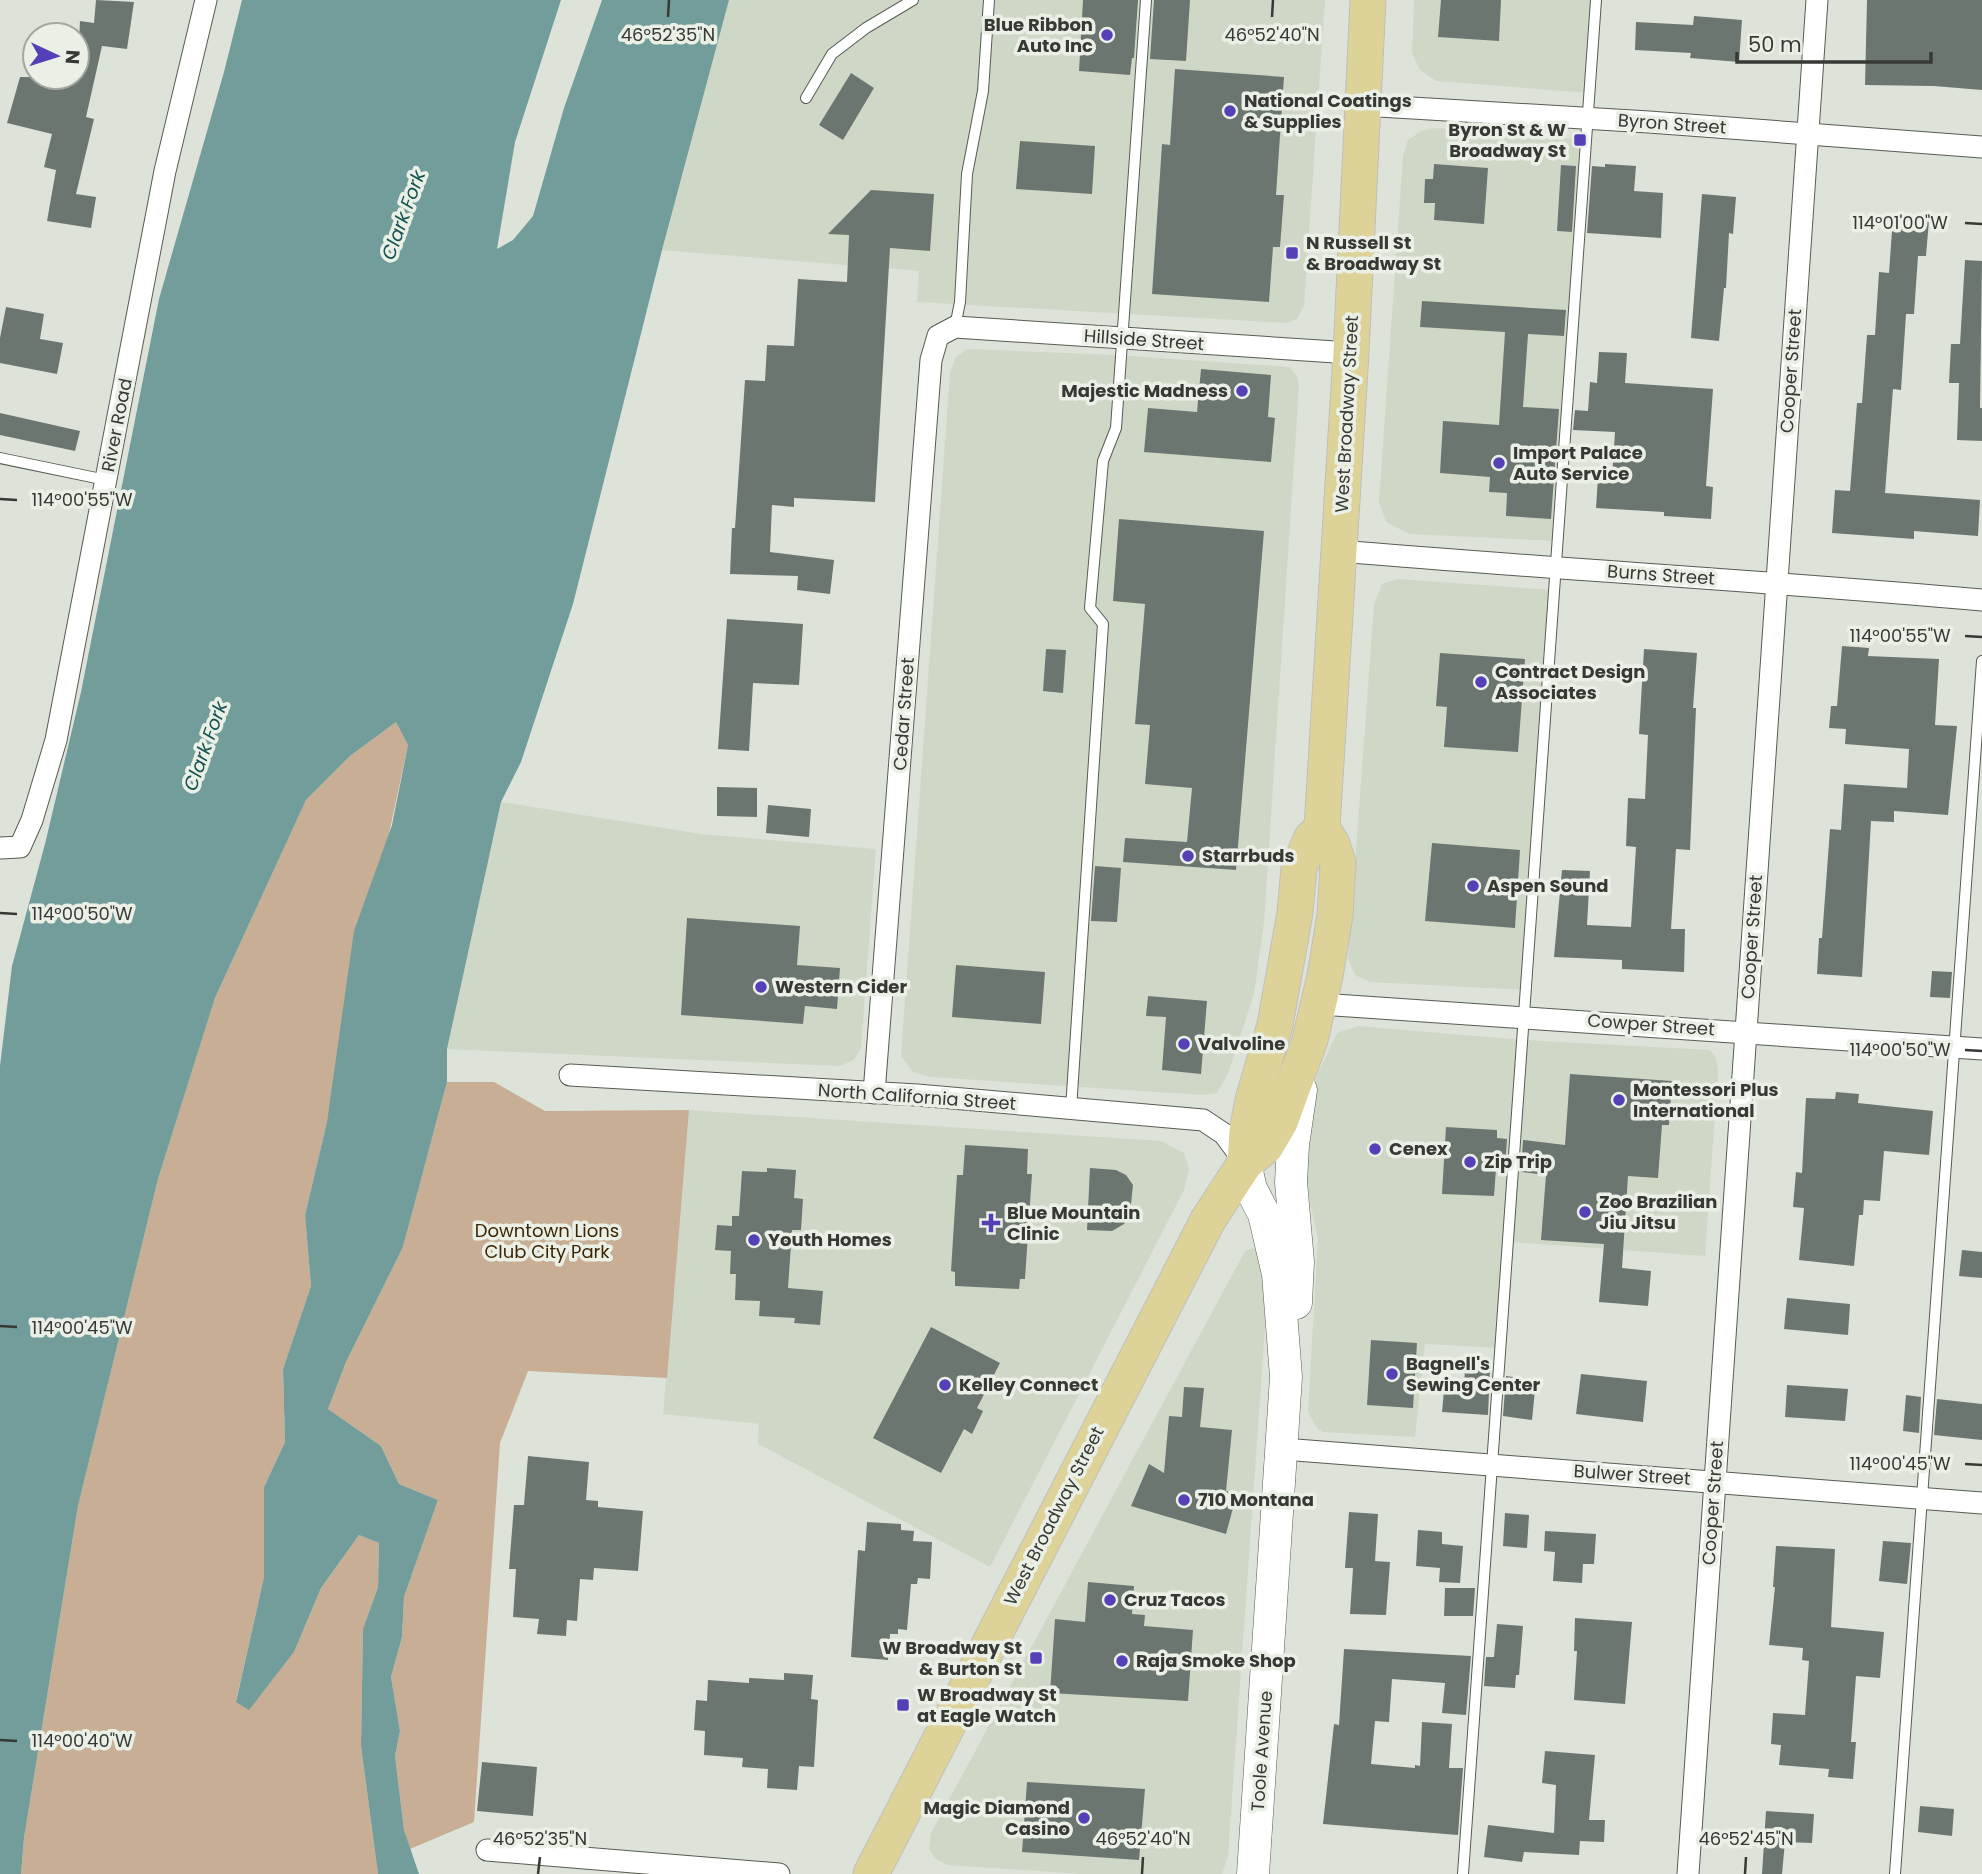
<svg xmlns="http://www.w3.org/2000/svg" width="1982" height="1874" font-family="Poppins,sans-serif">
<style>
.built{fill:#cfd8c7}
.green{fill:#c7ae95}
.water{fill:#729d9b}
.building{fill:#6c7670}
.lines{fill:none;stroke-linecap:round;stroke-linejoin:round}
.lane-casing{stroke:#575c53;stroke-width:12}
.street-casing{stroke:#575c53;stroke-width:23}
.secondary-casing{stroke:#575c53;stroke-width:33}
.primary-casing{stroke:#bfc0be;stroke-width:37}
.lane{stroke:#fff;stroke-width:10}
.street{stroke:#fff;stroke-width:21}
.secondary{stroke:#fff;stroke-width:32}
.primary{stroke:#ddd298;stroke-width:35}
.ticks{fill:none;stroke:#373935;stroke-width:2.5}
.poi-dot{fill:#5540b8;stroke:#ebf0e6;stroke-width:2.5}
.labels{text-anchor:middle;stroke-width:7;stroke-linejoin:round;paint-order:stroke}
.poi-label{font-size:18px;font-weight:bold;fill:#373935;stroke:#ebf0e6;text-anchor:start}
.street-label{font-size:18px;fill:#373935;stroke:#ebf0e6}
.park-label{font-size:18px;fill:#3e2402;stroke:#ebf0e6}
.water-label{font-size:19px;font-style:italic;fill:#145351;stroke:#ebf0e6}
.ticks-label{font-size:18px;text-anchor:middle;fill:#373935;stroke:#ebf0e6;stroke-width:7;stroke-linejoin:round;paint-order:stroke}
</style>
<rect width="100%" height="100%" fill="#dee3d9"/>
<!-- built -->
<g class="built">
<polygon points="729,0 1325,0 1304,306 1297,319 1287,323 917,302 919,271 662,250"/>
<polygon points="1414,0 1596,0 1589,93 1436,81 1420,70 1412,53"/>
<polygon points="1436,128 1586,140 1557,541 1409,534 1386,522 1379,502 1403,156 1408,140 1421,131"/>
<polygon points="967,349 1116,355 1289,367 1296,374 1299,386 1264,923 1254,994 1228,1074 1217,1093 1202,1095 930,1077 913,1072 901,1056 950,373 956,357"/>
<polygon points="1397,579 1554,590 1526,990 1370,982 1355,975 1348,959 1374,605 1382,584"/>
<polygon points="501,802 701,834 876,849 861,1048 854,1060 840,1066 447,1049"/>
<polygon points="1359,1026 1522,1040 1710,1050 1716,1058 1718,1071 1705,1256 1509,1242 1500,1348 1425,1344 1415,1437 1322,1432 1315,1425 1308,1412 1318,1237 1301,1167 1306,1116 1319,1071 1337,1033"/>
<polygon points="689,1110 1161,1141 1184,1153 1189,1169 1184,1190 990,1567 758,1444 759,1424 663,1414"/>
<polygon points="1253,1248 1262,1252 1269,1271 1228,1856 1222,1874 1082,1874 947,1865 935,1858 929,1849 931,1833 1245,1251"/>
</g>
<!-- green -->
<g class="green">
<polygon points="396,722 408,745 327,1122 305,1215 311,1286 283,1369 285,1442 264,1487 264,1577 236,1701 249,1709 294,1652 321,1588 359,1535 379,1543 378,1587 363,1629 361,1746 378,1874 21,1874 24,1838 78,1506 158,1179 215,998 306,800 350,756"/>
<polygon points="447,1082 494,1082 545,1111 689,1110 667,1378 528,1371 500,1443 474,1822 410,1849 404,1830 395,1756 400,1731 391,1677 402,1637 404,1597 438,1500 399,1484 381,1446 328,1409 346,1362 403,1247"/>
</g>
<!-- water -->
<polygon class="water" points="242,0 561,0 515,142 497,249 513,240 533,216 564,108 602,0 729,0 662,250 573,604 521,762 501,802 447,1049 447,1082 403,1247 346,1362 328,1409 381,1446 399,1484 438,1500 404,1597 402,1637 391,1677 400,1731 395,1756 404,1830 419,1874 378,1874 361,1746 363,1629 378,1587 379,1543 359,1535 321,1588 294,1652 249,1710 236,1702 264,1577 264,1487 285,1442 283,1369 311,1286 305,1215 327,1122 354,931 392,825 408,745 396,722 350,756 306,800 215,998 158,1179 78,1506 24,1838 21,1874 0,1874 0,1066 12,966 45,844 81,692 159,299 224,72"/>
<!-- building -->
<g class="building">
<polygon points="96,0 134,2 127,49 102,46 86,117 94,119 76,194 96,197 91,228 47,221 56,170 44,167 52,134 7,123 20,77 77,77 80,21 94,23"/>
<polygon points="1083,0 1138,0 1134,58 1132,58 1130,75 1079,71"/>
<polygon points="1154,0 1190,0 1186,61 1150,59"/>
<polygon points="1441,0 1501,0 1499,41 1438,37"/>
<polygon points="1867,0 1982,0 1982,90 1934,86 1865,85"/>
<polygon points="1694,16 1742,20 1739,62 1690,58 1691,53 1635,50 1636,22 1693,25"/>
<polygon points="1175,69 1284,77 1276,195 1284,195 1280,247 1273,247 1269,302 1152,294 1162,144 1170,145"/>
<polygon points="851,73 874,88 843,140 819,125"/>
<polygon points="1020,141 1095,146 1092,194 1016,189"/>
<polygon points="1434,164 1488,168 1484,224 1434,220 1435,203 1424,203 1425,179 1433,179"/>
<polygon points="1605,164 1636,166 1634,191 1663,193 1661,238 1587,233 1592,166 1605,167"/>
<polygon points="1561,165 1576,166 1572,232 1557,231"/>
<polygon points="871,190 934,194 930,251 890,248 875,502 794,498 794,507 772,505 770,552 834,560 830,594 797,590 798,576 730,574 732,528 735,528 745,380 765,381 767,345 794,346 798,279 847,282 849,235 828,234"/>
<polygon points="1702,194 1736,197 1733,234 1729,233 1726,288 1724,288 1719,341 1691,338"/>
<polygon points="1893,217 1929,220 1926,256 1918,256 1914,314 1906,314 1901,390 1893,389 1885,493 1980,500 1978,536 1914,531 1914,539 1832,533 1835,490 1850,491 1857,403 1862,403 1867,335 1875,335 1879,272 1889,273"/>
<polygon points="1965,260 1982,261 1980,408 1982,408 1982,441 1957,440 1959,383 1949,383 1951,344 1960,344"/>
<polygon points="1422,301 1566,310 1564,336 1528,334 1523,407 1559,409 1551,519 1506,516 1507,493 1489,492 1490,477 1440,473 1443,421 1499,425 1505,332 1420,327"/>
<polygon points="6,307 44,314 40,339 63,343 57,374 0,363 0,338"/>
<polygon points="1599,352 1627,353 1625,383 1713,389 1706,486 1713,487 1711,519 1664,516 1664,512 1596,508 1598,478 1612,479 1615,432 1573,430 1575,410 1588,411 1590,382 1597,383"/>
<polygon points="1201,369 1271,375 1268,417 1275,418 1271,462 1144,452 1148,408 1197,412"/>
<polygon points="0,413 80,431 75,451 0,435"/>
<polygon points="1119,519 1264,531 1236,870 1123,862 1125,838 1187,842 1192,788 1145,784 1150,725 1135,724 1145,604 1113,601"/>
<polygon points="727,619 803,624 799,685 753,683 749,751 718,749"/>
<polygon points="1842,646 1869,648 1868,656 1939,659 1935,725 1957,726 1948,815 1894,811 1894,822 1871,821 1862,977 1817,974 1819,938 1822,938 1830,829 1841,830 1844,784 1907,788 1909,749 1845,744 1846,729 1829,728 1831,706 1837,706"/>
<polygon points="1046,649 1066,650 1063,693 1043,691"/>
<polygon points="1644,649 1697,653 1693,708 1696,708 1690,850 1676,849 1671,929 1685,929 1684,972 1622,969 1622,960 1554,957 1562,870 1590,871 1587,925 1631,927 1636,847 1626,846 1628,798 1645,799 1648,735 1639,734"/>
<polygon points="1440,653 1525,659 1518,752 1444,747 1447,707 1436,706"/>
<polygon points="717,787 757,788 757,817 717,816"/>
<polygon points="768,805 811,809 809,837 766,833"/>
<polygon points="1432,843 1520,850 1515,928 1425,921"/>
<polygon points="1095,866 1121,868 1117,922 1091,921"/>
<polygon points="687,918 800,926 797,965 840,968 837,1009 805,1006 803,1024 681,1015"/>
<polygon points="956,965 1045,972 1041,1024 952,1017"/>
<polygon points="1932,971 1952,972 1950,998 1930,997"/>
<polygon points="1148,996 1207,1001 1201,1074 1162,1070 1166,1017 1146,1016"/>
<polygon points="1570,1074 1672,1081 1669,1125 1662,1125 1658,1178 1628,1176 1622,1268 1651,1271 1648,1306 1599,1302 1604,1244 1541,1240 1546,1175 1521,1172 1523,1140 1565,1145"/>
<polygon points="1836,1092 1859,1094 1858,1103 1933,1111 1929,1155 1884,1151 1880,1201 1864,1200 1863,1215 1859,1215 1854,1266 1799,1260 1804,1208 1793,1207 1796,1172 1802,1173 1806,1098 1835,1099"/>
<polygon points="1446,1127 1497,1130 1497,1138 1507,1139 1505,1170 1496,1169 1494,1196 1442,1194"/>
<polygon points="965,1145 1028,1149 1027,1174 1032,1174 1025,1279 1020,1279 1019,1289 955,1286 955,1272 951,1271 957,1175 963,1175"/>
<polygon points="767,1168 796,1170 794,1198 803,1199 801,1230 792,1230 788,1288 823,1291 820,1325 794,1323 795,1318 759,1316 760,1301 735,1300 736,1274 730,1274 731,1251 715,1250 717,1225 732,1226 732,1216 739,1216 742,1171 767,1172"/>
<polygon points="1090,1168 1116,1170 1126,1175 1133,1185 1130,1213 1124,1224 1112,1231 1087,1230"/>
<polygon points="1962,1250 1982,1252 1982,1278 1959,1276"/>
<polygon points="1787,1298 1850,1304 1848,1335 1784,1329"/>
<polygon points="931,1327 1000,1363 977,1408 983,1411 972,1434 964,1429 941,1473 873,1438"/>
<polygon points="1371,1340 1417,1343 1413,1408 1367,1405"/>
<polygon points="1465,1366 1490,1368 1488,1415 1442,1412 1444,1391 1464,1392"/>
<polygon points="1581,1374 1647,1381 1643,1422 1576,1414"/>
<polygon points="1506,1376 1536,1380 1532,1420 1503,1416"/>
<polygon points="1787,1385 1848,1389 1845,1421 1785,1417"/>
<polygon points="1184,1387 1204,1388 1200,1427 1232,1430 1226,1491 1237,1493 1226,1534 1131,1506 1149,1464 1164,1473 1169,1416 1182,1417"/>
<polygon points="1906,1395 1921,1397 1919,1433 1903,1431"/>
<polygon points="1937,1399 1982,1404 1982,1440 1934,1435"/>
<polygon points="528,1456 589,1462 586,1500 598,1501 598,1507 643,1511 638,1571 594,1568 593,1580 580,1579 577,1621 567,1620 566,1636 537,1634 539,1619 513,1617 516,1569 509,1569 514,1505 524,1505"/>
<polygon points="1349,1512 1378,1514 1375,1561 1390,1562 1386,1615 1350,1614 1353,1568 1345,1568"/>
<polygon points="1505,1513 1529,1515 1527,1548 1503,1546"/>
<polygon points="867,1522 901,1524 901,1530 914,1531 913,1541 932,1542 930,1579 918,1578 917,1584 911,1584 907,1630 898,1629 898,1634 890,1634 888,1660 851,1657 858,1550 865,1551"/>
<polygon points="1418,1530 1442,1532 1442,1544 1463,1546 1460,1583 1439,1582 1440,1568 1416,1566"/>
<polygon points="1545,1531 1596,1534 1594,1564 1583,1564 1582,1583 1553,1581 1555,1552 1544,1551"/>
<polygon points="1883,1541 1911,1543 1907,1584 1879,1581"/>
<polygon points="1776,1546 1835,1549 1831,1627 1884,1632 1880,1678 1856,1676 1851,1742 1856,1742 1853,1779 1828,1777 1829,1769 1779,1765 1781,1745 1771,1744 1773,1713 1805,1715 1809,1661 1802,1660 1803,1648 1769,1645 1775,1587 1773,1587"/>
<polygon points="1088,1582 1134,1586 1132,1614 1145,1615 1144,1626 1193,1630 1188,1701 1050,1693 1055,1619 1085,1622"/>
<polygon points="1445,1588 1475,1588 1473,1616 1444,1616"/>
<polygon points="1575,1618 1632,1622 1625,1704 1574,1700 1577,1651 1574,1651"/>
<polygon points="1497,1624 1523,1626 1519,1675 1516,1675 1515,1688 1484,1686 1486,1657 1494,1657"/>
<polygon points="1344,1649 1471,1656 1466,1715 1442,1713 1445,1683 1392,1679 1389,1722 1375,1721 1371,1764 1415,1768 1415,1765 1420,1766 1422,1722 1452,1724 1449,1768 1463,1768 1458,1835 1323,1824 1334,1724 1339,1725"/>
<polygon points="784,1673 813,1675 811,1699 818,1700 814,1767 799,1766 797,1790 767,1788 768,1769 742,1767 743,1758 704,1755 705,1731 694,1730 696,1700 707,1701 708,1680 749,1683 749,1678 784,1680"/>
<polygon points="1545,1751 1595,1755 1589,1820 1605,1820 1604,1842 1580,1841 1579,1855 1524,1852 1522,1862 1484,1857 1488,1825 1554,1833 1556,1785 1542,1783"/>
<polygon points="482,1762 537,1767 533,1816 477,1811"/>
<polygon points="1027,1782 1145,1789 1139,1860 1022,1852"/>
<polygon points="1920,1806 1954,1809 1952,1836 1918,1832"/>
<polygon points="1766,1811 1814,1814 1812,1843 1785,1842 1782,1874 1762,1874"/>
</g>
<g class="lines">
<!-- lane casing -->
<g class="lane-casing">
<g id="lane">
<polyline points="806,98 832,54 866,28 913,0"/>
<polyline points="955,327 960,302 967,174 983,91 989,0"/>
<polyline points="0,458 106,480"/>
<polyline points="1071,1109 1103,624 1090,608 1103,461 1116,428 1146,0"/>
<polyline points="1463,1874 1596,0"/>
<polyline points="1895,1874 1982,661"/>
</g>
</g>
<!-- street casing -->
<g class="street-casing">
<g id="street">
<polyline points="1362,105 1649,122 1982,147"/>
<path d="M1339,551C1553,569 1768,581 1982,600"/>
<polyline points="0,848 20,847 32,820 56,740 165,171 206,0"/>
<polyline points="1320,1004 1982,1049"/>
<polyline points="570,1075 917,1095 1203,1120 1224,1134 1244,1161"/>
<polyline points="874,1093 931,360 938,336 955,327 1351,353"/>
<polyline points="1283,1449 1982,1503"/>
<polyline points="487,1850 779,1874"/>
<polyline points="1688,1874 1817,0"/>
</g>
</g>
<!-- secondary casing -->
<g class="secondary-casing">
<g id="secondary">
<polyline points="1245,1163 1251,1189 1264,1214 1278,1274 1286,1377 1253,1874"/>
<polyline points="1296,1303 1298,1262 1291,1182 1293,1145 1301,1090"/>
</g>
</g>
<!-- primary casing -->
<g class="primary-casing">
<g id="primary">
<polyline points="1245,1163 1247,1132 1253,1100 1275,1025 1295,913 1299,868 1311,839 1322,828"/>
<polyline points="871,1874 1208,1220 1245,1163 1266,1146 1280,1122 1310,1040 1325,976 1335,915 1338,863 1332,844 1322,828 1351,353 1368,0"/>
</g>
</g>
<!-- lane -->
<use href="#lane" class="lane"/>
<!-- street -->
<use href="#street" class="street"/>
<!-- secondary -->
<use href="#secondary" class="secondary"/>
<!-- primary -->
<use href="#primary" class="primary"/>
</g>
<!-- ticks -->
<path class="ticks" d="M668,17L669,0M1272,17L1273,0M1965,223L1982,224M0,499L17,500M1965,636L1982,637M0,913L17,914M1965,1050L1982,1051M0,1326L17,1327M1965,1464L1982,1465M0,1740L17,1741M538,1874L540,1857M1142,1874L1143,1857M1745,1874L1746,1857"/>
<!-- markers -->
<g class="poi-dot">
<circle cx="1107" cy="35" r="7"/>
<circle cx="1230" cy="111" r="7"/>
<rect x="1573" y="133" width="14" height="14" rx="3.5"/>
<rect x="1285" y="246" width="14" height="14" rx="3.5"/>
<circle cx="1242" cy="391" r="7"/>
<circle cx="1499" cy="463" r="7"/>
<circle cx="1481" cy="682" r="7"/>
<circle cx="1188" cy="856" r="7"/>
<circle cx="1473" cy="886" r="7"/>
<circle cx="761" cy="987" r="7"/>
<circle cx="1184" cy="1044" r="7"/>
<circle cx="1619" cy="1100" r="7"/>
<circle cx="1375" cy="1149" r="7"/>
<circle cx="1470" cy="1162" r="7"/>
<circle cx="1585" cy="1212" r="7"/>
<path d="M987.5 1212.5h7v7h7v7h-7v7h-7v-7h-7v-7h7z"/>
<circle cx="754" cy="1240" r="7"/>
<circle cx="1392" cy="1374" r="7"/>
<circle cx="945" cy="1385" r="7"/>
<circle cx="1184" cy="1500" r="7"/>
<circle cx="1110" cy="1600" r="7"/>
<rect x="1029" y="1651" width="14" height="14" rx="3.5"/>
<circle cx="1122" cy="1661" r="7"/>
<rect x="896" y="1698" width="14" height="14" rx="3.5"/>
<circle cx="1084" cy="1818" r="7"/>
</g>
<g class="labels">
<!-- poi labels -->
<g class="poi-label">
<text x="1093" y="31" text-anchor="end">Blue Ribbon<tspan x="1093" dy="21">Auto Inc</tspan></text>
<text x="1244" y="107">National Coatings<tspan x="1244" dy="21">&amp; Supplies</tspan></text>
<text x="1566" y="136" text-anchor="end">Byron St &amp; W<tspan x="1566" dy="21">Broadway St</tspan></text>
<text x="1306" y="249">N Russell St<tspan x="1306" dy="21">&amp; Broadway St</tspan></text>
<text x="1228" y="397" text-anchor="end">Majestic Madness</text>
<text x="1513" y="459">Import Palace<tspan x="1513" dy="21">Auto Service</tspan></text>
<text x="1495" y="678">Contract Design<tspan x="1495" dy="21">Associates</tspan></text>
<text x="1202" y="862">Starrbuds</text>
<text x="1487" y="892">Aspen Sound</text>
<text x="775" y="993">Western Cider</text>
<text x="1198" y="1050">Valvoline</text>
<text x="1633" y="1096">Montessori Plus<tspan x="1633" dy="21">International</tspan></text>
<text x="1389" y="1155">Cenex</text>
<text x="1484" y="1168">Zip Trip</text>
<text x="1599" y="1208">Zoo Brazilian<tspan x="1599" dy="21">Jiu Jitsu</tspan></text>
<text x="1007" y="1219">Blue Mountain<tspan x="1007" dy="21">Clinic</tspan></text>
<text x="768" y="1246">Youth Homes</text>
<text x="1406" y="1370">Bagnell's<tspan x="1406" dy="21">Sewing Center</tspan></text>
<text x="959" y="1391">Kelley Connect</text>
<text x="1198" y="1506">710 Montana</text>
<text x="1124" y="1606">Cruz Tacos</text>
<text x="1022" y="1654" text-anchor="end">W Broadway St<tspan x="1022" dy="21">&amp; Burton St</tspan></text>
<text x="1136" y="1667">Raja Smoke Shop</text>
<text x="917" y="1701">W Broadway St<tspan x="917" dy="21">at Eagle Watch</tspan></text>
<text x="1070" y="1814" text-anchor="end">Magic Diamond<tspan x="1070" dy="21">Casino</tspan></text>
</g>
<!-- street labels -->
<g class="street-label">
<text transform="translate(1672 124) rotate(4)" y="6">Byron Street</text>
<text transform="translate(1144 340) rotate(4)" y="6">Hillside Street</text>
<text transform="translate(1791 371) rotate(-86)" y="6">Cooper Street</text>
<text transform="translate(1347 414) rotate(-87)" y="6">West Broadway Street</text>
<text transform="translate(117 425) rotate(-79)" y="6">River Road</text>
<text transform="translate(1661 575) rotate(4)" y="6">Burns Street</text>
<text transform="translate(904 714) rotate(-86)" y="6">Cedar Street</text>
<text transform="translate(1752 937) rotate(-86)" y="6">Cooper Street</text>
<text transform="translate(1651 1025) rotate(4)" y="6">Cowper Street</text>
<text transform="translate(917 1097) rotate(4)" y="6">North California Street</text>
<text transform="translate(1632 1475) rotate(4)" y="6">Bulwer Street</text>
<text transform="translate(1713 1503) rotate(-86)" y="6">Cooper Street</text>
<text transform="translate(1054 1516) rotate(-63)" y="6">West Broadway Street</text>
<text transform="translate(1262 1751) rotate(-86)" y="6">Toole Avenue</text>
</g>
<!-- park labels -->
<g class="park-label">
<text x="547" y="1237">Downtown Lions<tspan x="547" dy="21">Club City Park</tspan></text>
</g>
<!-- water labels -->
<g class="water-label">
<text transform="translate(403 215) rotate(-70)" y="7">Clark Fork</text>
<text transform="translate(205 746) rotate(-70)" y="7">Clark Fork</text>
</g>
</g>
<g class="ticks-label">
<text x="668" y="41">46°52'35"N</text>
<text x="1272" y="41">46°52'40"N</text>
<text x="1900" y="229">114°01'00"W</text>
<text x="82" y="506">114°00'55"W</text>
<text x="1900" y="642">114°00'55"W</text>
<text x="82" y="920">114°00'50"W</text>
<text x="1900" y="1056">114°00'50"W</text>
<text x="82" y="1334">114°00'45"W</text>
<text x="1900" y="1470">114°00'45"W</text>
<text x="82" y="1747">114°00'40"W</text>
<text x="540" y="1845">46°52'35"N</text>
<text x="1143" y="1845">46°52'40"N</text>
<text x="1746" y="1845">46°52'45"N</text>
</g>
<!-- north arrow -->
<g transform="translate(56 56) rotate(94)"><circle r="33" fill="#ebf0e6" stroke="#a3a79f" stroke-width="2"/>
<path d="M0-5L12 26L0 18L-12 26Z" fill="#5540b8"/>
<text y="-10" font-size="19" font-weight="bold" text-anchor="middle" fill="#373935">N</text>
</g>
<!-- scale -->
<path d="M1737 52v10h194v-10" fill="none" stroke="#373935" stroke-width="3.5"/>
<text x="1748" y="52" font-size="21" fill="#373935" stroke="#ebf0e6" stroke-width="5" paint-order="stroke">50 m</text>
</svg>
